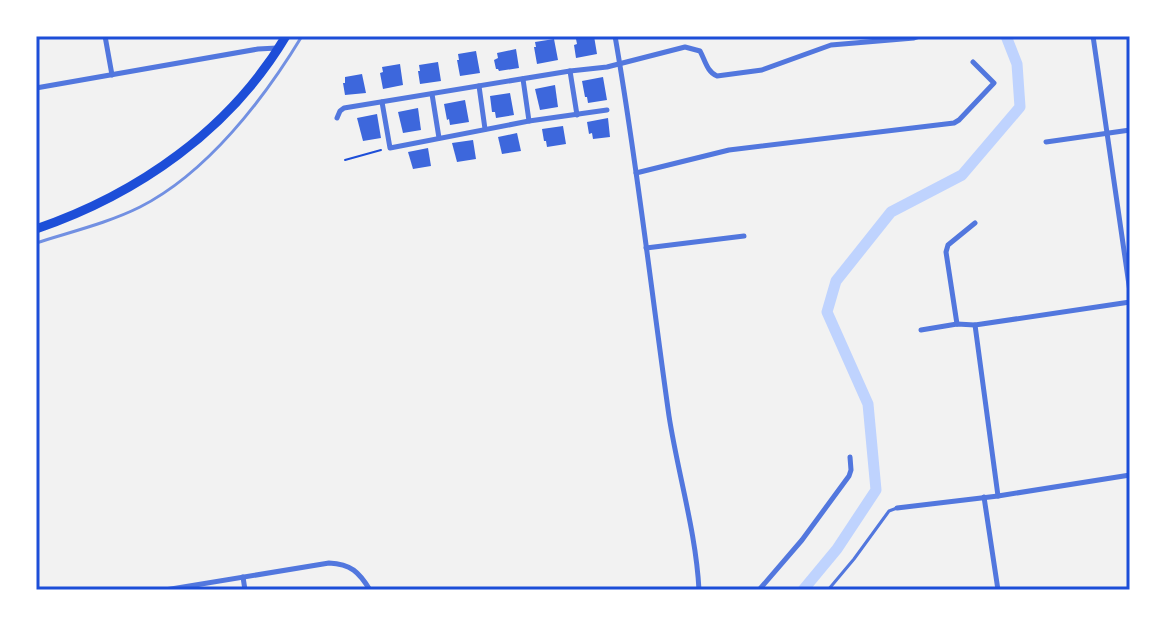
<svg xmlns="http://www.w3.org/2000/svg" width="1166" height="626" font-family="Helvetica,sans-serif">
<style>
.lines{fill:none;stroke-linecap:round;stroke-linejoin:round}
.canal{stroke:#bfd3fe;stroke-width:11}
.building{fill:#3d67dc}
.path{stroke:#1d4ed8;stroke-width:2}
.service{stroke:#5277de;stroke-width:3}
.minor{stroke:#5277de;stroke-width:5}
.primary{stroke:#1d4ed8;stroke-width:9}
.rail{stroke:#7290e2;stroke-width:3}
.neatline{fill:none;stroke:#1d4ed8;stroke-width:3}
</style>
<rect width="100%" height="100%" fill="#f2f2f2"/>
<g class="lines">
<!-- canal -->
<polyline class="canal" points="803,590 837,549 876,490 868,404 827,312 836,281 891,212 962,175 1020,107 1017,64 1006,36"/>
</g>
<!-- building -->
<g class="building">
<polygon points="594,36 597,54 576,58 574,45 577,44 576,39"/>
<polygon points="554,39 558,60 537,64 534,47 536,47 535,42"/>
<polygon points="516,49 519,68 499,71 498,69 496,69 494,60 498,58 497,53"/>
<polygon points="476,51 480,73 460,76 457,60 459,60 458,54"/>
<polygon points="438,62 441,81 420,84 418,71 420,71 419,65"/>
<polygon points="400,64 403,85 383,89 380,73 383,72 382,67"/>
<polygon points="362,74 366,93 345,95 343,83 345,83 345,77"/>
<polygon points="603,77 607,100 588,103 587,97 585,97 582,81"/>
<polygon points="555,85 558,107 540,110 535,89"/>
<polygon points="510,93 514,115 496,118 495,112 492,112 490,96"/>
<polygon points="465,100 469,122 450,125 449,119 447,120 444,104"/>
<polygon points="418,108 421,130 403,133 398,112"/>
<polygon points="377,114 381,138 363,141 357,118"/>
<polygon points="608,118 610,137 593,139 592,133 589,134 587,122"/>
<polygon points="563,126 566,144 547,147 546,141 544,141 542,129"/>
<polygon points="517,133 521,151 502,154 498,137"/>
<polygon points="473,140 476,159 457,162 452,143"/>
<polygon points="428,148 431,166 413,169 408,152"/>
</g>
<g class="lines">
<!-- path -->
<polyline class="path" points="345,160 381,150"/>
<!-- service -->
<polyline class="service" points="828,590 854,559 889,511 897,508"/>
<!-- minor -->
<g class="minor">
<polyline points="105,36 112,75"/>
<path d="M615,36C637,162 651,289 669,416C678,474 696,532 699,590"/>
<polyline points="1093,36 1130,292"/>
<polyline points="570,71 577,115"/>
<polyline points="523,79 529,121"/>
<polyline points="479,86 485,129"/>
<polyline points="36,88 258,49 277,48"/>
<polyline points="432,94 439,138"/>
<polyline points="382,102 390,148 529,121 607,110"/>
<path d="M337,118L340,111L344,108L570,71L607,67L685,47L700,51C705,60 707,72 717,76L762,70L831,45L914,38L920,36"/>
<polyline points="1046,142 1130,130"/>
<polyline points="636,173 729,150 954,123 959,120 994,83 973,62"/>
<polyline points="646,248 744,236"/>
<polyline points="957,324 946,252 948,245 975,223"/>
<polyline points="975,325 998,496"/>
<polyline points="921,330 957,324 975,325 1130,302"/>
<polyline points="984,497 998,590"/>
<polyline points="897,508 998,496 1130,475"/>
<polyline points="243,577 245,590"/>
<path d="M165,590L329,563C351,564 359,572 370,590"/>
<polyline points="759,590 802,540 849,476 851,470 850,457"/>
</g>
<!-- primary -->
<path class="primary" d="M36,229C138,194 230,130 286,36"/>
<!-- rail -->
<path class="rail" d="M36,243C70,232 108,223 140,207C207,173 264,99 302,36"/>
</g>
<!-- border -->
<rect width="1166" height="626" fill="none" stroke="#ffffff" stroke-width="76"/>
<rect x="38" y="38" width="1090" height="550" class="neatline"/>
</svg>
